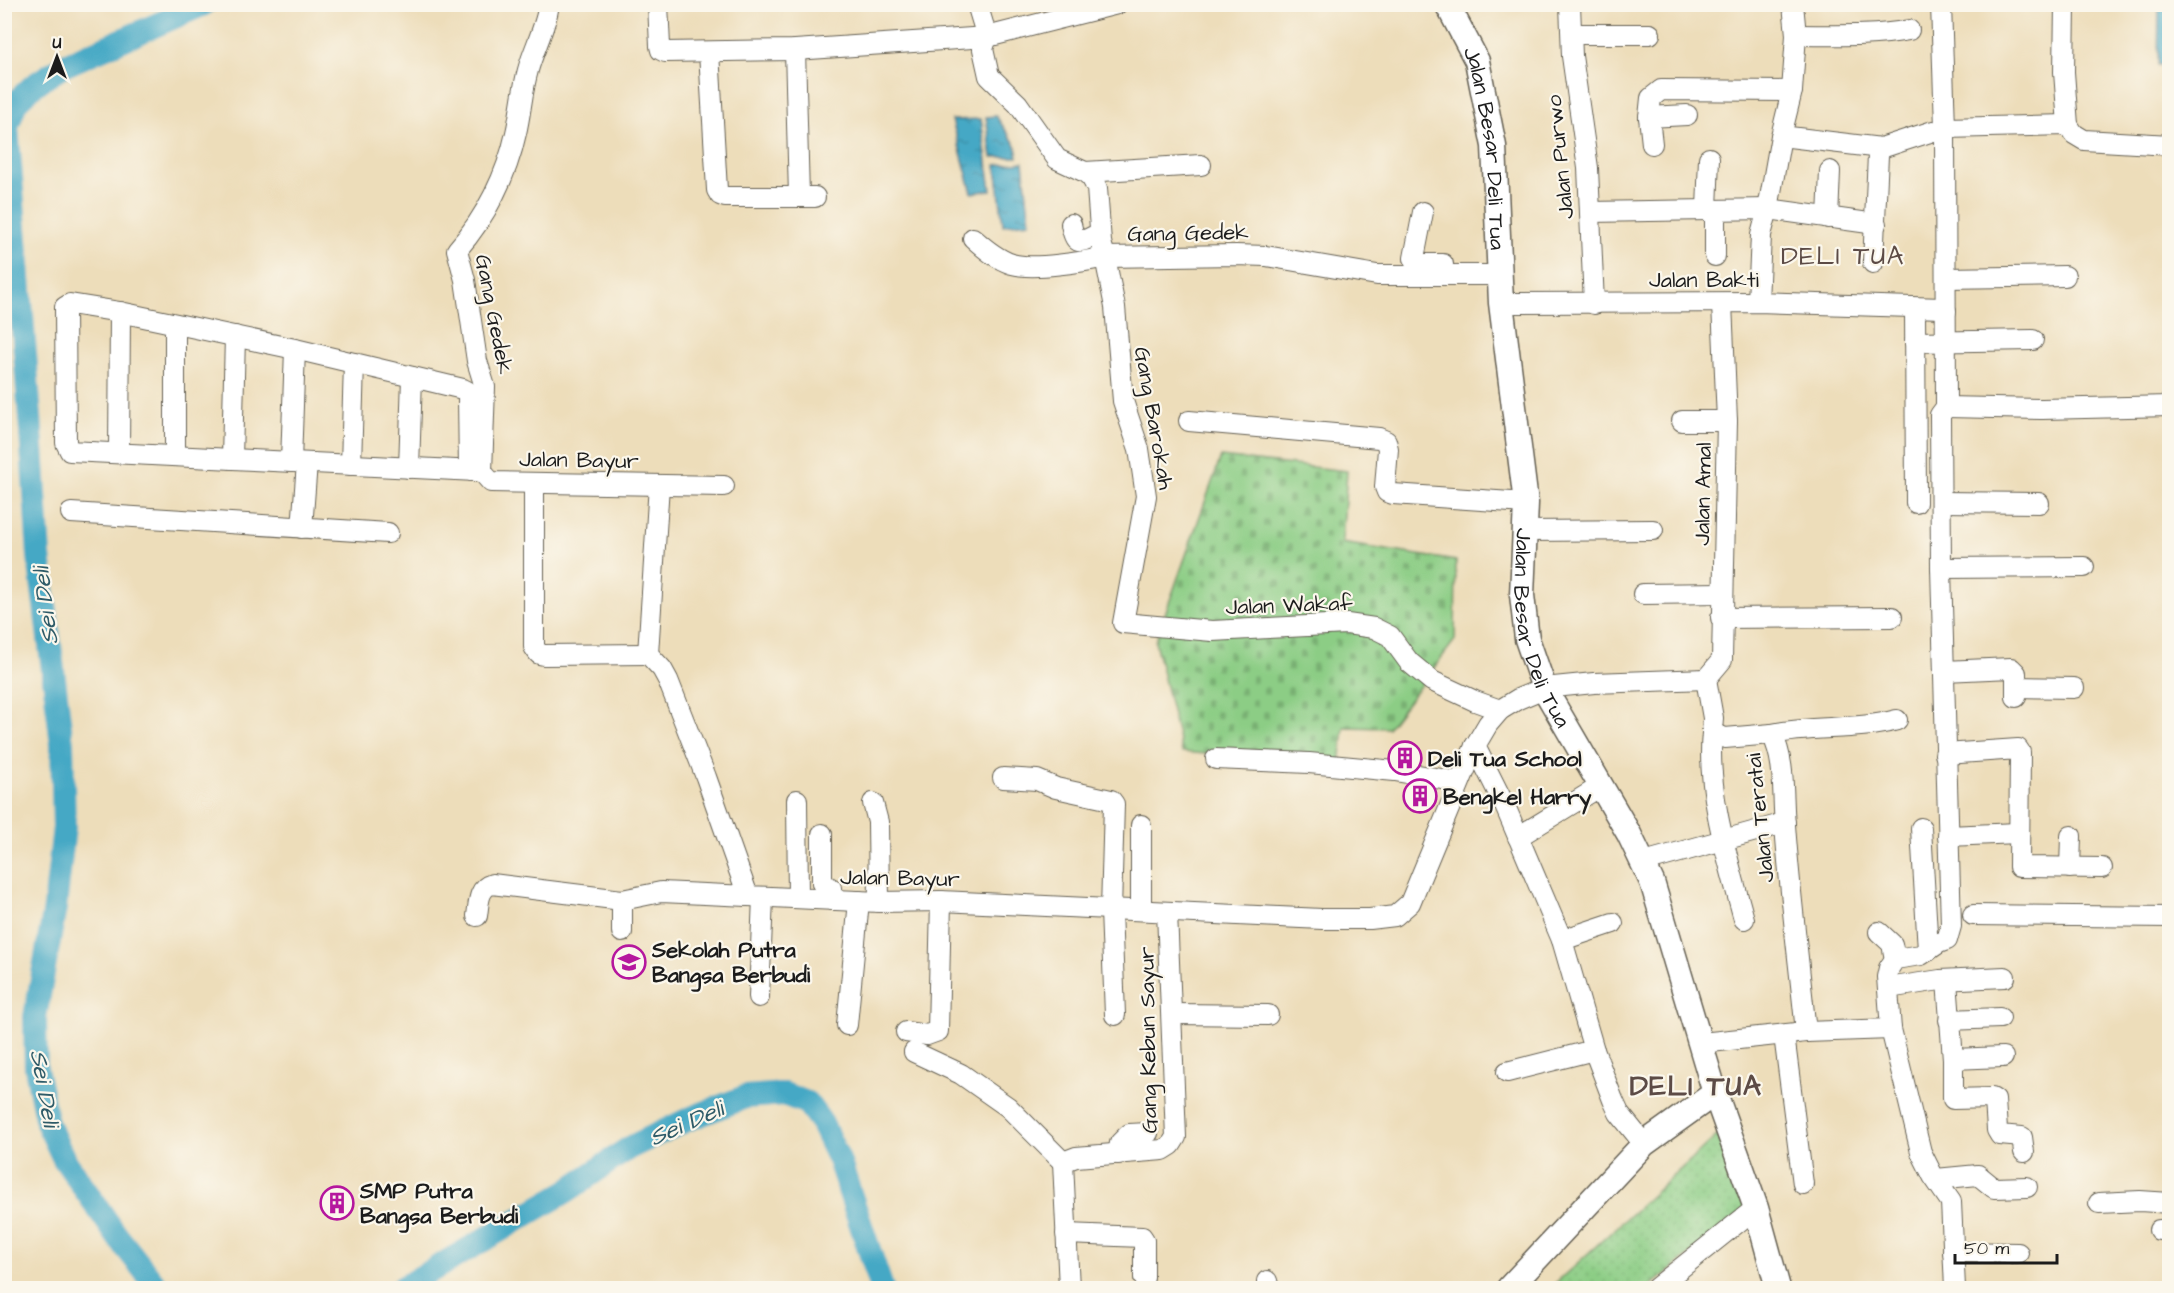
<svg xmlns="http://www.w3.org/2000/svg" width="2174" height="1293" font-family="'Architects Daughter',sans-serif">
<style>
.grass{fill:url(#grass-dots);stroke:#547450;stroke-width:1.5}
.cemetery{fill:url(#cemetery-stones);stroke:#547450;stroke-width:1.5}
.water{fill:url(#water-ripples);stroke:#306270;stroke-width:1.5}
.lines{fill:none;stroke-linecap:round;stroke-linejoin:round}
.river{stroke:#45a8c5;stroke-width:24}
.minor-casing{stroke:#656053;stroke-width:22}
.major-casing{stroke:#656053;stroke-width:27}
.minor{stroke:#fff;stroke-width:20}
.major{stroke:#fff;stroke-width:24}
.labels{text-anchor:middle;stroke-width:4.5;stroke-linejoin:round;paint-order:stroke}
.street-label{font-size:22px;fill:#1c1c1c;stroke:#fbf7ec}
.poi-label{font-size:22px;font-weight:bold;fill:#1c1c1c;stroke:#fbf7ec;text-anchor:start}
.water-label{font-size:24px;font-style:italic;fill:#2e5b68;stroke:#fbf7ec}
.quarter-label{font-size:26px;letter-spacing:1.5px;fill:#5c4b46;stroke:#fbf7ec}
.district-label{font-size:28px;font-weight:bold;letter-spacing:1.5px;fill:#5c4b46;stroke:#fbf7ec}
</style>
<defs>
<pattern id="grass-dots" width="8" height="8" patternUnits="userSpaceOnUse" patternTransform="scale(1.5)"><rect width="8" height="8" fill="#8ccd85"/><path d="M2 2h.1M6 6h.1" fill="none" stroke="#78af72" stroke-width="1.8" stroke-linecap="round"/></pattern>
<pattern id="cemetery-stones" width="16" height="16" patternUnits="userSpaceOnUse" patternTransform="scale(1.5)"><rect width="16" height="16" fill="#8ccd85"/><path d="M2 7V4a2 2 0 0 1 4 0v3zM10 15v-3a2 2 0 0 1 4 0v3z" fill="#78af72"/></pattern>
<pattern id="water-ripples" width="26" height="14" patternUnits="userSpaceOnUse" patternTransform="scale(1.5)"><rect width="26" height="14" fill="#45a8c5"/><path d="M2 4q2-2 4 0t4 0M15 11q2-2 4 0t4 0" fill="none" stroke="#39889f"/></pattern>
</defs>
<rect width="100%" height="100%" fill="#fbf7ec"/>
<filter id="ink" filterUnits="userSpaceOnUse"><feTurbulence type="fractalNoise" baseFrequency=".0167" numOctaves="2"/><feDisplacementMap in="SourceGraphic" scale="12" xChannelSelector="R" yChannelSelector="G"/><feConvolveMatrix kernelMatrix="1 2 1 2 8 2 1 2 1" color-interpolation-filters="sRGB"/></filter>
<filter id="wash" filterUnits="userSpaceOnUse"><feTurbulence type="fractalNoise" baseFrequency=".008" numOctaves="4" result="noise"/><feDisplacementMap in="SourceGraphic" scale="24" xChannelSelector="R" yChannelSelector="G"/><feGaussianBlur stdDeviation="1.35" result="paint"/><feColorMatrix in="noise" values="0 0 0 0 0 0 0 0 0 0 0 0 0 0 0 0 0 1.4 0 .05"/><feComposite in="paint" operator="in"/></filter>
<g filter="url(#wash)">
<rect width="100%" height="100%" fill="#edddba"/>
<!-- grass -->
<polygon class="grass" points="1718,1135 1749,1206 1648,1288 1550,1288"/>
<!-- cemetery -->
<polygon class="cemetery" points="1221,457 1347,471 1342,543 1456,561 1455,640 1388,728 1344,727 1340,765 1182,752 1155,642"/>
<!-- water -->
<g class="water">
<polygon points="2159,5 2169,5 2169,65 2158,65"/>
<polygon points="996,116 1016,145 1018,157 992,157 986,117"/>
<polygon points="981,119 991,190 972,193 952,120"/>
<polygon points="1023,162 1030,222 1003,225 996,165"/>
</g>
<g class="lines">
<!-- river -->
<g class="river">
<polyline points="158,1288 117,1236 64,1159 47,1123 36,1068 35,1017 55,908 64,827 62,744 39,556 30,416 7,127 16,102 34,85 65,65 204,4"/>
<polyline points="402,1288 567,1191 629,1148 689,1119 745,1097 784,1094 807,1103 821,1122 839,1160 882,1288"/>
</g>
</g>
</g>
<g filter="url(#ink)">
<g class="lines">
<!-- minor casing -->
<g class="minor-casing">
<g id="minor">
<polyline points="658,4 660,46 661,50 665,52 795,50 987,37 1117,4"/>
<polyline points="977,4 987,37 983,49 989,76 1018,104 1057,159 1085,172 1091,177 1097,188 1101,242 1105,257 1236,255 1266,256 1377,275 1500,275"/>
<polyline points="1570,4 1572,56 1588,168 1594,304"/>
<polyline points="1941,4 1945,128 1946,407 2042,409 2170,406"/>
<polyline points="2065,4 2064,72 2068,125"/>
<polyline points="1572,34 1650,34"/>
<path d="M1796,35C1833,35 1872,37 1909,30"/>
<polyline points="795,50 799,196"/>
<polyline points="709,52 717,190 720,195 725,197 815,197"/>
<polyline points="1649,117 1687,115"/>
<polyline points="1945,128 2068,125 2074,134 2084,140 2170,145"/>
<polyline points="1781,136 1881,148"/>
<polyline points="1652,144 1649,117 1651,98 1661,90 1792,91"/>
<polyline points="1085,172 1201,165"/>
<polyline points="1707,209 1709,158"/>
<polyline points="1423,212 1414,258 1422,264 1443,264"/>
<polyline points="1590,212 1768,209 1876,224"/>
<polyline points="1828,218 1830,171"/>
<path d="M1071,224C1076,249 1080,242 1100,233"/>
<path d="M973,238C985,249 997,259 1012,264C1032,270 1084,262 1105,257L1115,307L1123,401L1139,449L1146,496L1123,623L1212,631L1347,624L1374,628L1390,636L1409,662L1432,681L1475,701L1500,710"/>
<polyline points="1715,256 1715,210"/>
<polyline points="1873,263 1878,155 1881,148 1933,131"/>
<polyline points="1946,278 2065,276"/>
<polyline points="1758,302 1761,235 1768,209 1781,136 1792,91 1796,35 1793,4"/>
<polyline points="1501,303 1758,302 1943,308 1946,311"/>
<polyline points="1915,308 1916,503"/>
<polyline points="175,324 175,456"/>
<polyline points="1915,342 2033,340"/>
<polyline points="1946,407 1940,415 1941,568 1951,926 1947,940 1939,943 1921,955 1895,959 1889,968 1887,977 1891,1029 1921,1152 1933,1176 1951,1202 1955,1288"/>
<polyline points="1189,421 1379,438 1386,441 1388,449 1385,487 1387,492 1393,494 1526,503"/>
<polyline points="1682,421 1727,421"/>
<polyline points="119,453 120,312"/>
<polyline points="232,459 235,336"/>
<polyline points="291,462 295,349"/>
<polyline points="351,465 354,363"/>
<polyline points="409,468 412,377"/>
<polyline points="469,471 468,396 467,391 463,389 295,349 120,312 70,304 65,307 66,443 70,451 476,471 482,472 491,482 724,486"/>
<path d="M482,472L485,387L477,361L465,280L457,250C486,217 507,175 516,133C521,112 522,91 528,70C534,48 546,27 549,4"/>
<polyline points="534,483 534,647 539,654 544,655 648,654"/>
<polyline points="1941,502 2039,503"/>
<polyline points="71,513 388,533"/>
<polyline points="302,528 307,463"/>
<polyline points="1525,531 1653,530"/>
<polyline points="1941,568 2084,567"/>
<polyline points="1643,594 1723,593"/>
<polyline points="1721,618 1892,617"/>
<polyline points="648,654 662,669 668,680 706,777 748,896 879,902 941,901 1322,919 1370,919 1395,916 1410,903 1475,746 1488,724 1500,710 1518,699 1544,688 1594,683 1706,679"/>
<polyline points="648,654 659,485"/>
<polyline points="1944,671 2011,668 2016,673 2016,697"/>
<path d="M1706,679L1713,718L1712,733L1725,738L1772,734C1786,763 1782,793 1785,825C1790,894 1799,963 1806,1032"/>
<polyline points="1706,679 1722,660 1727,421 1722,303"/>
<polyline points="2016,687 2074,688"/>
<path d="M1712,733C1706,791 1729,863 1744,919"/>
<path d="M1772,734C1814,725 1854,731 1897,720"/>
<polyline points="1475,746 1505,806 1562,940 1594,1050 1613,1100 1619,1113 1644,1144"/>
<polyline points="1945,754 2018,749 2020,752 2019,867 2102,868"/>
<polyline points="1216,759 1309,763 1395,771 1459,782"/>
<polyline points="1003,778 1037,780 1056,788 1111,800 1114,804 1111,910 1115,1015"/>
<polyline points="797,800 798,898"/>
<polyline points="873,803 878,822 879,902"/>
<polyline points="1141,825 1141,910"/>
<polyline points="1921,828 1928,951"/>
<polyline points="822,834 822,883 831,888 832,900"/>
<polyline points="1948,836 2018,833"/>
<polyline points="1518,837 1601,786"/>
<polyline points="1644,862 1785,823"/>
<polyline points="2070,868 2071,836"/>
<polyline points="622,900 622,932"/>
<polyline points="1973,915 2170,917"/>
<path d="M477,916C479,903 478,888 492,884L622,900L661,892L748,896"/>
<polyline points="1879,932 1892,944 1895,959"/>
<polyline points="1562,940 1613,923"/>
<polyline points="1947,981 1953,1059 1953,1099 1992,1098 1995,1100 1997,1130 2000,1135 2022,1137 2024,1152"/>
<polyline points="1888,988 1940,980 2005,977"/>
<polyline points="759,997 763,897"/>
<polyline points="1173,1014 1268,1015"/>
<polyline points="1949,1020 2000,1018"/>
<polyline points="847,1025 859,901"/>
<polyline points="906,1032 927,1035 938,1031 941,901"/>
<polyline points="1784,1035 1803,1184"/>
<polyline points="1701,1043 1806,1032 1891,1029"/>
<polyline points="914,1052 961,1074 1008,1107 1063,1162"/>
<polyline points="1953,1059 2003,1057"/>
<polyline points="1507,1072 1594,1050"/>
<polyline points="1118,1154 1120,1143 1129,1134 1148,1133"/>
<polyline points="1936,1179 1978,1175 1994,1188 2027,1187"/>
<polyline points="2099,1203 2140,1201 2170,1203"/>
<polyline points="2159,1230 2170,1230"/>
<polyline points="1066,1234 1142,1237 1144,1240 1144,1278"/>
<polyline points="1953,1252 2018,1253"/>
<polyline points="1267,1281 1269,1288"/>
<polyline points="1069,1288 1063,1162 1076,1157 1163,1150 1171,1145 1176,1137 1167,912"/>
<polyline points="1656,1288 1756,1208"/>
</g>
</g>
<!-- major casing -->
<g class="major-casing">
<g id="major">
<path id="s1" d="M1447,4L1477,61L1494,146L1501,303L1526,503L1522,595L1527,639L1544,688L1629,834L1652,882L1715,1093L1756,1208L1778,1288"/>
<polyline points="1509,1288 1644,1144 1715,1093"/>
</g>
</g>
<!-- minor -->
<use href="#minor" class="minor"/>
<!-- major -->
<use href="#major" class="major"/>
</g>
</g>
<!-- icons -->
<defs>
<g id="building-ring" transform="scale(1.725)"><circle r="9.5" fill="#fbf7ec" stroke="#b5179e" stroke-width="1.5"/><path d="M-4-6H4V6H1V3H-1V6H-4ZM-2.5-4.3h1.7v1.8h-1.7ZM.8-4.3h1.7v1.8H.8ZM-2.5-1h1.7V.8h-1.7ZM.8-1h1.7V.8H.8Z" fill="#b5179e"/></g>
<g id="school-ring" transform="scale(1.725)"><circle r="9.5" fill="#fbf7ec" stroke="#b5179e" stroke-width="1.5"/><path d="M0-5L7-2L0 1L-7-2ZM-4 1L0 2.5L4 1V4Q0 6-4 4Z" fill="#b5179e"/></g>
</defs>
<g fill-rule="evenodd">
<use href="#building-ring" x="1405" y="758"/>
<use href="#building-ring" x="1420" y="796"/>
<use href="#school-ring" x="629" y="962"/>
<use href="#building-ring" x="337" y="1203"/>
</g>
<g class="labels">
<!-- street labels -->
<g class="street-label">
<text dy="8" stroke="none"><textPath href="#s1" startOffset="152">Jalan Besar Deli Tua</textPath></text>
<text transform="translate(1559 157) rotate(-96)" y="8">Jalan Purwo</text>
<text transform="translate(1188 232) rotate(-1)" y="8">Gang Gedek</text>
<text x="1704" y="287">Jalan Bakti</text>
<text transform="translate(495 314) rotate(79)" y="8">Gang Gedek</text>
<text transform="translate(1155 418) rotate(80)" y="8">Gang Barokah</text>
<text transform="translate(579 459) rotate(1)" y="8">Jalan Bayur</text>
<text transform="translate(1702 494) rotate(-89)" y="8">Jalan Amal</text>
<text transform="translate(1289 604) rotate(-2)" y="8">Jalan Wakaf</text>
<text dy="8" stroke="none"><textPath href="#s1" startOffset="638">Jalan Besar Deli Tua</textPath></text>
<text transform="translate(1759 818) rotate(-96)" y="8">Jalan Teratai</text>
<text transform="translate(900 877) rotate(1)" y="8">Jalan Bayur</text>
<text transform="translate(1147 1040) rotate(-91)" y="8">Gang Kebun Sayur</text>
</g>
<!-- poi labels -->
<g class="poi-label">
<text x="1428" y="766">Deli Tua School</text>
<text x="1443" y="804">Bengkel Harry</text>
<text x="652" y="957">Sekolah Putra<tspan x="652" dy="25">Bangsa Berbudi</tspan></text>
<text x="360" y="1198">SMP Putra<tspan x="360" dy="25">Bangsa Berbudi</tspan></text>
</g>
<!-- water labels -->
<g class="water-label">
<text transform="translate(45 606) rotate(-97)" y="8">Sei Deli</text>
<text transform="translate(45 1088) rotate(80)" y="8">Sei Deli</text>
<text transform="translate(686 1123) rotate(-24)" y="8">Sei Deli</text>
</g>
<!-- quarter labels -->
<g class="quarter-label">
<text x="1843" y="264">DELI TUA</text>
</g>
<!-- district labels -->
<g class="district-label">
<text x="1696" y="1095">DELI TUA</text>
</g>
</g>
<!-- margin -->
<rect width="2174" height="1293" fill="none" stroke="#fbf7ec" stroke-width="24"/>
<!-- north arrow -->
<g transform="translate(57 57)" stroke="#fbf7ec" stroke-width="4.5" paint-order="stroke">
<path d="M0-4.5L10 22L0 15L-10 22Z" fill="#1c1c1c"/>
<text y="-9" font-size="16" font-weight="bold" text-anchor="middle" fill="#1c1c1c">U</text>
</g>
<!-- scale -->
<path d="M1955 1254v9h102v-9" fill="none" stroke="#1c1c1c" stroke-width="3"/>
<text x="1964" y="1254" font-size="18" fill="#1c1c1c" stroke="#fbf7ec" stroke-width="4.5" paint-order="stroke">50 m</text>
</svg>
